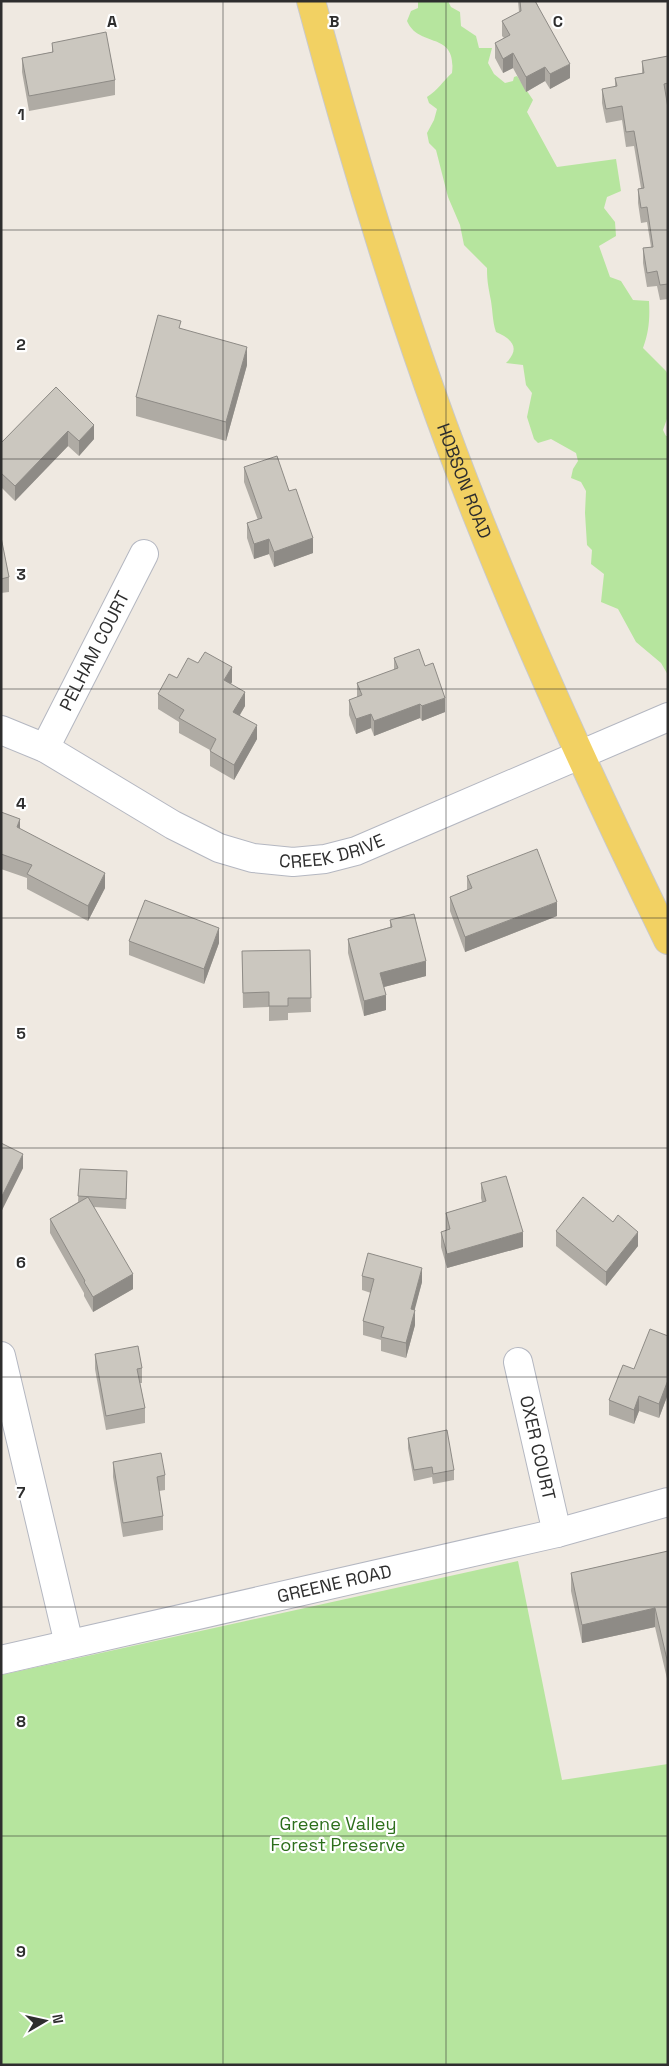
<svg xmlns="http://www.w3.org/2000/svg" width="669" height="2066" font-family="'Space Grotesk',sans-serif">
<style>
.green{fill:#b6e59e}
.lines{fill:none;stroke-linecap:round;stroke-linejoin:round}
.minor-casing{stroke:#b4b7c1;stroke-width:30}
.major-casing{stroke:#c9c9c9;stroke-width:30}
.minor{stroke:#fff;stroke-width:28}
.major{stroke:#f2d163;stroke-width:28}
.wall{fill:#afaba4}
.shaded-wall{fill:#8e8b86}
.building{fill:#cbc7bf;stroke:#8e8b86}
.grid{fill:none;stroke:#2e2e2e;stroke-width:1;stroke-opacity:0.55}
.labels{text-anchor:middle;stroke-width:4.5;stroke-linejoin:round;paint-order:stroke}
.street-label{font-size:18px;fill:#2e2e2e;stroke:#fff}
.park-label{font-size:18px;fill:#2c6e1b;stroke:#fff}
.grid-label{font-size:16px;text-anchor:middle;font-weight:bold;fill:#2e2e2e;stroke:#fff;stroke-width:4.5;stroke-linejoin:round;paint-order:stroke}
</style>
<rect width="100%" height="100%" fill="#efe9e1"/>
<!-- green -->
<g class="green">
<path d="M418,1H448L451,7L460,12L461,26L476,36L479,48H492L488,63L494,74L505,83L513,81L514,77L517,76L533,100L527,112L557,167L616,159L621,191L607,197L604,208L615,222L616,236L599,246L610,277L621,281L633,300L649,301C650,318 649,332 643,348L666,371L668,375V416L663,430L666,436H668V675L661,663L636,642L618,609L601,602L604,574L591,564L592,550L587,545L585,513L586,491L581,482L571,478L573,469L578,461L576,453L551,439L538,443L534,439L527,417L532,393L526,385L523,365L506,363C521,348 512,339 496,332C492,320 493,309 490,296C488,285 487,280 487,268L464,245L460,225L448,197L436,150L429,143L427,133L434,120L437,109L429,103L427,97C438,90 443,81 452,73C457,30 419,49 407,21L411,11L418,8Z"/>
<polygon points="518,1561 562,1780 668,1764 668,2065 1,2065 1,1675"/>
</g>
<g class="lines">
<!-- minor casing -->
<g class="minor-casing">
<g id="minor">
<path id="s1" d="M1,730L45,748L173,825L219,848L253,858L293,862L325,859L356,851L668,717"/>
<path id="s2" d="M45,748L144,554"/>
<polyline points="1,1356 69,1644"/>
<path id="s3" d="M518,1362L557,1533"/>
<path id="s4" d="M1,1660L557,1533L668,1502"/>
</g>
</g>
<!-- major casing -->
<g class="major-casing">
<g id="major">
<path id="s5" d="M311,1C358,177 412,352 479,520C536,663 601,803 668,940"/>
</g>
</g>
<!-- minor -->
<use href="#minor" class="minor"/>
<!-- major -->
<use href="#major" class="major"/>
</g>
<!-- wall -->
<g class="wall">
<polygon points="518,1 536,1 570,78 550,89 545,81 526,92 513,68 503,73 495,58 495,43 504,38 502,36 502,21 519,12"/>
<polygon points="52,43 115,80 115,95 29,111 22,72 22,58 52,52"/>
<polygon points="668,56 668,98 666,98 668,108 668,299 660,300 657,286 647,287 643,263 643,248 651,247 647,222 641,223 638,203 638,189 641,188 634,146 626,147 622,120 606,123 602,103 602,89 615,87 615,78 642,73 642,61"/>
<polygon points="181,329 247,365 226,441 136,416 136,397"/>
<polygon points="56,387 94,439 79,456 68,446 15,501 1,487 1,443"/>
<polygon points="244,467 289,491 313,553 274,567 269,554 254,559 247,538 247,523 258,520 244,482"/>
<polygon points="1,537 9,577 9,592 1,593"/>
<polygon points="394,658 425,666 445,712 422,721 420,718 374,736 371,728 356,734 349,715 349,700 357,697 357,683 394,670"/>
<polygon points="177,678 232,682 231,684 245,706 240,715 257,739 234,780 210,766 210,750 179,733 179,722 158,709 158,694"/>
<polygon points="1,812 20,829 105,888 88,921 27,889 27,878 1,869"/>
<polygon points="467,876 557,916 465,952 450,911 450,897 467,890"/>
<polygon points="390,920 426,976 384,987 386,1010 364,1016 348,953 348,939 390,927"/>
<polygon points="129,941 219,943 204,984 129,955"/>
<polygon points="310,950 311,1012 288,1013 288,1020 269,1021 269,1007 243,1008 242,951"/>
<polygon points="1,1143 23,1168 2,1210 1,1210"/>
<polygon points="80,1169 127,1181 126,1209 94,1207 133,1289 93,1312 84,1296 84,1293 50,1233 50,1219 78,1202"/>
<polygon points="481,1183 523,1247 447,1268 441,1247 441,1232 446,1231 446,1213 482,1202 481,1198"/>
<polygon points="556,1231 638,1246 606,1286 556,1246"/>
<polygon points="362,1276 422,1282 414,1310 415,1325 406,1358 381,1351 381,1340 363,1335 363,1321 371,1293 362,1290"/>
<polygon points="668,1336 668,1394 659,1418 639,1411 634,1424 609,1415 609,1400 634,1369"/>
<polygon points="95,1354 142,1368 142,1383 140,1383 145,1408 145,1423 106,1430 95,1369"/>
<polygon points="408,1438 454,1470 454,1480 433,1484 432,1477 414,1481 408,1448"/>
<polygon points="113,1462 165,1475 165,1490 159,1491 163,1516 163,1530 123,1537 113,1477"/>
<polygon points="668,1551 668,1683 655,1627 582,1643 571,1591 571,1573"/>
</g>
<!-- shaded-wall -->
<g class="shaded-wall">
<polygon points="513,53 513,68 503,73 503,59"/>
<polygon points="570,64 570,78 550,89 550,74"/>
<polygon points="545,67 545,81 526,92 526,77"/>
<polygon points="247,347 247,365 226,441 226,422"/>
<polygon points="94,425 94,439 79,456 79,441"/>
<polygon points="68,431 68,446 15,501 15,486"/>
<polygon points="313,538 313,553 274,567 274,552"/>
<polygon points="269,539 269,554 254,559 254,544"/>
<polygon points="232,667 232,682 224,695 224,680"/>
<polygon points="245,692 245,706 233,726 233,712"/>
<polygon points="445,698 445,712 422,721 422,706"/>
<polygon points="420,704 420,718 374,736 374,721"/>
<polygon points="371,714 371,728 356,734 356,719"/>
<polygon points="257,725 257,739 234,780 234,765"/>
<polygon points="20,819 20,834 17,827"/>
<polygon points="105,873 105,888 88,921 88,906"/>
<polygon points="557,902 557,916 465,952 465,937"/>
<polygon points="219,928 219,943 204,984 204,969"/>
<polygon points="426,961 426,976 380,988 380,973"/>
<polygon points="386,995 386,1010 364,1016 364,1001"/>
<polygon points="23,1154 23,1168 2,1210 2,1196"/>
<polygon points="523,1232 523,1247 447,1268 447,1254"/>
<polygon points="638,1232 638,1246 606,1286 606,1272"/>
<polygon points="422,1268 422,1282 411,1324 411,1309"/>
<polygon points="133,1274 133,1289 93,1312 93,1297"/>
<polygon points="415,1310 415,1325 406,1358 406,1343"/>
<polygon points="668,1380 668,1394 659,1418 659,1404"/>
<polygon points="639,1396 639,1411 634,1424 634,1410"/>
<polygon points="655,1608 655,1627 582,1643 582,1625"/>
</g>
<!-- building -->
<g class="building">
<polygon points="520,1 535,1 570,64 550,74 545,67 526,77 513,53 503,59 495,43 510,35 502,21 521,11"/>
<polygon points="106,32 115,80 29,96 22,58 53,52 52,43"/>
<polygon points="668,56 668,83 664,84 668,108 668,284 660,285 657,271 647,273 643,248 653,247 647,207 641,208 638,189 644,188 634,131 626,132 622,106 606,109 602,89 617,86 615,78 644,73 642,61"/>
<polygon points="158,315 181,321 179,328 247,347 226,422 136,397"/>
<polygon points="56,387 94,425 79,441 68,431 15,486 1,473 1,443"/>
<polygon points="277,456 289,491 296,489 313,538 274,552 269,539 254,544 247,523 262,518 244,467"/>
<polygon points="1,537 9,577 1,579"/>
<polygon points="419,649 425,666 433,663 445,698 422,706 420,704 374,721 371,714 356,719 349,700 362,695 357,683 398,668 394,658"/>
<polygon points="205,652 232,667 224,680 245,692 233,712 257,725 234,765 210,751 216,739 179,718 184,710 158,694 169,674 177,678 188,658 198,663"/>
<polygon points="1,812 20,819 17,827 105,873 88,906 27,874 32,865 1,854"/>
<polygon points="537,849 557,902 465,937 450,897 472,888 467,876"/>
<polygon points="145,900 219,928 204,969 129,941"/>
<polygon points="414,914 426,961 380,973 386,995 364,1001 348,939 392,927 390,920"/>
<polygon points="310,950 311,998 288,998 288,1006 269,1006 269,992 243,993 242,951"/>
<polygon points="1,1143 23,1154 2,1196 1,1195"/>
<polygon points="80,1169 127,1171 126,1199 78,1196"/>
<polygon points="506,1176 523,1232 447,1254 441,1232 450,1229 446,1213 486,1201 481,1183"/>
<polygon points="88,1197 133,1274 93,1297 84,1282 85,1281 50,1219"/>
<polygon points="583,1197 613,1222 618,1215 638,1232 606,1272 556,1231"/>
<polygon points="368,1253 422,1268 411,1309 415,1310 406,1343 381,1337 384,1327 363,1321 374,1279 362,1276"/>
<polygon points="650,1329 668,1336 668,1380 659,1404 639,1396 634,1410 609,1400 623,1365 634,1369"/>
<polygon points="138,1346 142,1368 137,1369 145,1408 106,1416 95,1354"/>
<polygon points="447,1430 454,1470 433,1474 432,1467 414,1470 408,1438"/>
<polygon points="161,1453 165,1475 157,1477 163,1516 123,1523 113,1462"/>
<polygon points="668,1551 668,1664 655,1608 582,1625 571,1573"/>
</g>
<!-- grid -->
<path class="grid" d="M223,1V2065M446,1V2065M1,230H668M1,459H668M1,689H668M1,918H668M1,1148H668M1,1377H668M1,1607H668M1,1836H668"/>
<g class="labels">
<!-- street labels -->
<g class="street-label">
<text dy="6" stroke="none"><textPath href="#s5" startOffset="504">HOBSON ROAD</textPath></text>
<text dy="6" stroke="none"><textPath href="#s2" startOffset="109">PELHAM COURT</textPath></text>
<text dy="6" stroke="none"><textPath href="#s1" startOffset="364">CREEK DRIVE</textPath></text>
<text dy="6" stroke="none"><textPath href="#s3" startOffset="88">OXER COURT</textPath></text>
<text dy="6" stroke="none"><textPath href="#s4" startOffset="342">GREENE ROAD</textPath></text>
</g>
<!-- park labels -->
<g class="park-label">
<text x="338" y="1830">Greene Valley<tspan x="338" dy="21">Forest Preserve</tspan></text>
</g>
</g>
<g class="grid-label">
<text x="112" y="27">A</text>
<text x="334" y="27">B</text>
<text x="558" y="27">C</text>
<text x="21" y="120">1</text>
<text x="21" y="350">2</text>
<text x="21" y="580">3</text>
<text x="21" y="809">4</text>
<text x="21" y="1039">5</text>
<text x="21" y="1268">6</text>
<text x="21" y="1498">7</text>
<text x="21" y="1727">8</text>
<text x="21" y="1957">9</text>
</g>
<!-- border -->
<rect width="669" height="2066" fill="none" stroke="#2e2e2e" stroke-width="5"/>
<!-- north arrow -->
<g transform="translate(45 2021) rotate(81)" stroke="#ffffff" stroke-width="4" paint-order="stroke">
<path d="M0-4L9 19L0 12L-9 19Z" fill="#2e2e2e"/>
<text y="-8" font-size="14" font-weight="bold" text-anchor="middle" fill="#2e2e2e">N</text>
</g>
</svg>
